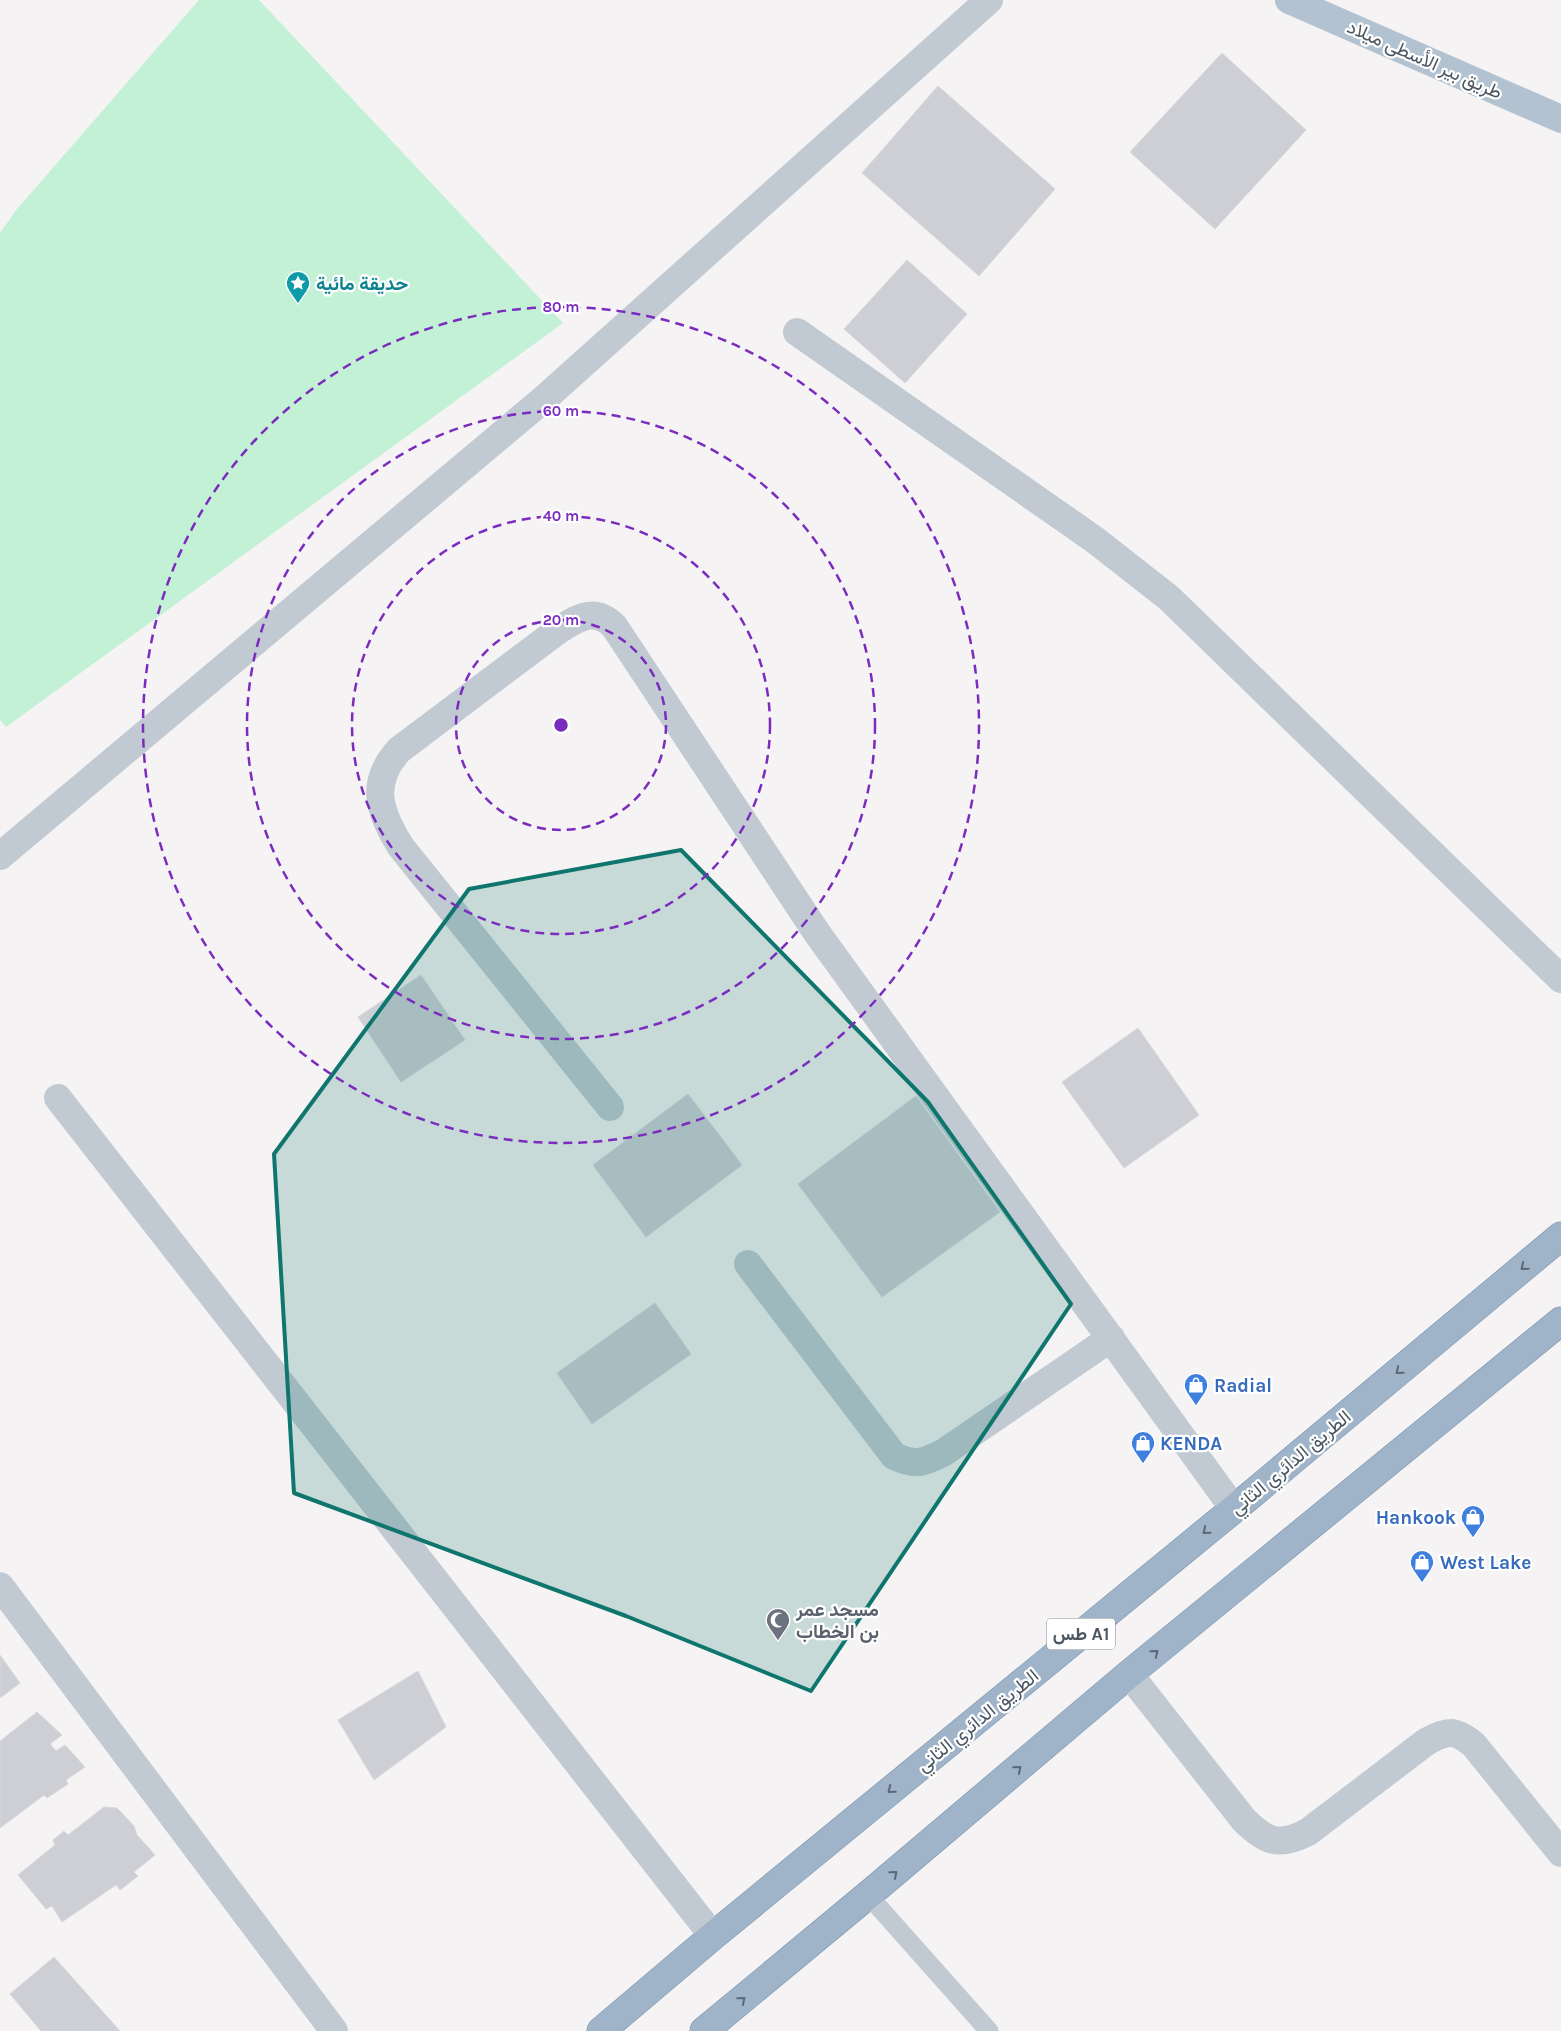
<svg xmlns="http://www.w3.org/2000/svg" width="1561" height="2031" font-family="Karla,Vazirmatn,sans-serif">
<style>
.green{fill:#c3f1d5}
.building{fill:#cdcfd5;stroke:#d7d9de}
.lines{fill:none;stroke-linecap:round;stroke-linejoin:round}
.trunk-casing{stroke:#7690ad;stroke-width:29}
.service{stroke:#c1cad2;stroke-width:19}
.minor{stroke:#c1cad2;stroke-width:28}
.primary{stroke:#b3c2d1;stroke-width:28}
.trunk{stroke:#9fb4c9;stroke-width:28}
.oneway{stroke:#5b6976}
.marked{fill:#0f766e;fill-opacity:0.2;stroke:#0f766e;stroke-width:4;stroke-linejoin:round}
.ring{fill:none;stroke:#7b2cbf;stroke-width:2.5;stroke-dasharray:9 6}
.labels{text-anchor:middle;stroke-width:4.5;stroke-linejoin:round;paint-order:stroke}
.shield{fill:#fff;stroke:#808990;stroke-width:1}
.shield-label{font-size:18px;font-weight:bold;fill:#4a5661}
.street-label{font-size:19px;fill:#4a5661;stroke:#fff}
.culture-label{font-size:19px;font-weight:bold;fill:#0d838f;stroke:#fff;text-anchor:start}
.shop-label{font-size:19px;font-weight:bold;fill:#366cbe;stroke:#fff;text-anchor:start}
.worship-label{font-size:19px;font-weight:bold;fill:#5b616d;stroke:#fff;text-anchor:start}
.centre{fill:#7b2cbf;stroke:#fff;stroke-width:2.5}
.ring-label{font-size:15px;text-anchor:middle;font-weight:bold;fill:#7b2cbf;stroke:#fff;stroke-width:4.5;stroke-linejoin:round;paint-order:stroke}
</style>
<rect width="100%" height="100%" fill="#f5f3f3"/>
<!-- green -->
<polygon class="green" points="199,0 259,0 563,323 6,727 0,720 0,233 17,209"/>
<!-- building -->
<g class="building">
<polygon points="1222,53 1306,130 1215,229 1130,152"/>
<polygon points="938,86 1055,189 979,276 862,173"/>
<polygon points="907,260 967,314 905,383 844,329"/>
<polygon points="421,975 465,1040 401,1082 358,1017"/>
<polygon points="1138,1028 1199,1115 1124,1168 1062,1082"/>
<polygon points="688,1094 742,1165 646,1237 593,1165"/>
<polygon points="916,1096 1000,1212 882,1297 798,1184"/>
<polygon points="655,1303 691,1354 592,1424 557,1373"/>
<polygon points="0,1655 20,1683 0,1698"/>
<polygon points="418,1671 446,1727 374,1780 338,1720"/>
<polygon points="37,1712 62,1735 50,1744 56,1751 65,1745 85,1767 66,1780 68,1784 47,1798 44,1795 0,1828 0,1741"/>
<polygon points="104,1807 117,1808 134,1826 137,1835 155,1855 134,1872 138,1876 120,1890 116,1885 62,1922 52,1906 46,1909 18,1875 55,1845 53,1840 64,1831 68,1835"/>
<polygon points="54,1957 120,2031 41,2031 10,1994"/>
</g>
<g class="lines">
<!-- trunk casing -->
<g class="trunk-casing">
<g id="trunk">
<polyline points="601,2031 713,1936 1234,1509 1561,1236"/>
<polyline points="704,2031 868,1895 1129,1674 1561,1321"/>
</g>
</g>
<!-- service -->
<polyline class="service" points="868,1895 989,2031"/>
<!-- minor -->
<g class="minor">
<polyline points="797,332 1095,540 1169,598 1561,979"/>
<polyline points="0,856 545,398 989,0"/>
<polyline points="58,1098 713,1936"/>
<path d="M610,1107L401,847C379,812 369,783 399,750L560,629C580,617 595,607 614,626L817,933L1234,1509"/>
<path d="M748,1264L894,1456C916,1466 922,1463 943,1453L1111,1338"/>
<polyline points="0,1586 334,2031"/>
<path d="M1129,1674L1244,1820C1266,1842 1279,1847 1308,1832L1426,1742C1447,1730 1455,1729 1474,1745L1561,1853"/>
</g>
<!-- primary -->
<polyline class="primary" points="1289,0 1561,119"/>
<!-- trunk -->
<use href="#trunk" class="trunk"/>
</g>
<!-- one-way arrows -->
<defs><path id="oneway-chevron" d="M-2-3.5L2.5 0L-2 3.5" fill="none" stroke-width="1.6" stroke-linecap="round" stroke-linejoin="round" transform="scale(1.25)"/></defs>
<g class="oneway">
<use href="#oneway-chevron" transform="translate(1524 1267) rotate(140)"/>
<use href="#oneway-chevron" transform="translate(1399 1371) rotate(140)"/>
<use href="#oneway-chevron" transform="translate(1206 1531) rotate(141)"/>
<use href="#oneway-chevron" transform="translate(1155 1653) rotate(-39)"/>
<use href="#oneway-chevron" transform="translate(1018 1769) rotate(-40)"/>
<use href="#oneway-chevron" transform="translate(891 1790) rotate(141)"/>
<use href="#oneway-chevron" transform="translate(894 1874) rotate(-40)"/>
<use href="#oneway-chevron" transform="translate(742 2000) rotate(-40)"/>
</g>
<!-- marked area -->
<path class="marked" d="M681,850L928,1102L1071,1304L811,1691L626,1616L294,1493L274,1154L469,889Z"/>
<!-- distance rings -->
<g class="ring">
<circle cx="561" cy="725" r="105"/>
<circle cx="561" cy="725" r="209"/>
<circle cx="561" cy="725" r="314"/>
<circle cx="561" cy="725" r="418"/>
</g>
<!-- icons -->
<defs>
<g id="sight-pin" transform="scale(1.25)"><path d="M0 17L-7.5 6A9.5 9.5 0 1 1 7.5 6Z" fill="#0f9aa8" stroke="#fff"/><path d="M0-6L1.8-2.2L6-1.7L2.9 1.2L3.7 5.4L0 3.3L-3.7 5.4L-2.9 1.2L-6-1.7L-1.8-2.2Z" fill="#fff"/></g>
<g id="shop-pin" transform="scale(1.25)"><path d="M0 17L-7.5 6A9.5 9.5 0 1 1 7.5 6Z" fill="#3f7fe0" stroke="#fff"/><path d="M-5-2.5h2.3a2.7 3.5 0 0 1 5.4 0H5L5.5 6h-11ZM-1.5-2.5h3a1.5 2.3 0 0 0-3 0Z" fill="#fff"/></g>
<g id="mosque-pin" transform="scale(1.25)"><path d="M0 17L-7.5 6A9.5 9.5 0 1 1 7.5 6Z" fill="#6b7280" stroke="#fff"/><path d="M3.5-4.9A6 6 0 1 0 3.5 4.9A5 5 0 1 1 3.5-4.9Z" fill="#fff"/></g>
</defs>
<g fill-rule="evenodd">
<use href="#sight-pin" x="298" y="283"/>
<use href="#shop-pin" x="1196" y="1385"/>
<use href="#shop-pin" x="1143" y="1443"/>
<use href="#shop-pin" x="1473" y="1517"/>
<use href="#shop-pin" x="1422" y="1562"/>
<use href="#mosque-pin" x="778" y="1620"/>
</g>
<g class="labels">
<!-- shield labels -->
<rect class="shield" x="1047" y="1618.5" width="68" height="31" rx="4"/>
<g class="shield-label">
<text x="1081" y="1640">طس A1</text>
</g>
<!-- street labels -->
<g class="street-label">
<text transform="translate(1425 59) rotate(24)" y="7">طريق بير الأسطى ميلاد</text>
<text transform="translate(1290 1462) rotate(-40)" y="7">الطريق الدائري الثاني</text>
<text transform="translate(977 1720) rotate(-39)" y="7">الطريق الدائري الثاني</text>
</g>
<!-- culture labels -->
<g class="culture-label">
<text x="316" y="290">حديقة مائية</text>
</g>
<!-- shop labels -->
<g class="shop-label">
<text x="1214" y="1392">Radial</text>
<text x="1160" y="1450">KENDA</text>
<text x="1456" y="1524" text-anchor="end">Hankook</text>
<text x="1440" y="1569">West Lake</text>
</g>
<!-- worship labels -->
<g class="worship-label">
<text x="796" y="1616">مسجد عمر<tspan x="796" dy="22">بن الخطاب</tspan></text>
</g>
</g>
<circle cx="561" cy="725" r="8" class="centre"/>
<g class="ring-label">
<text x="561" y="312">80 m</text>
<text x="561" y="416">60 m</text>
<text x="561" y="521">40 m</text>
<text x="561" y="625">20 m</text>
</g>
</svg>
